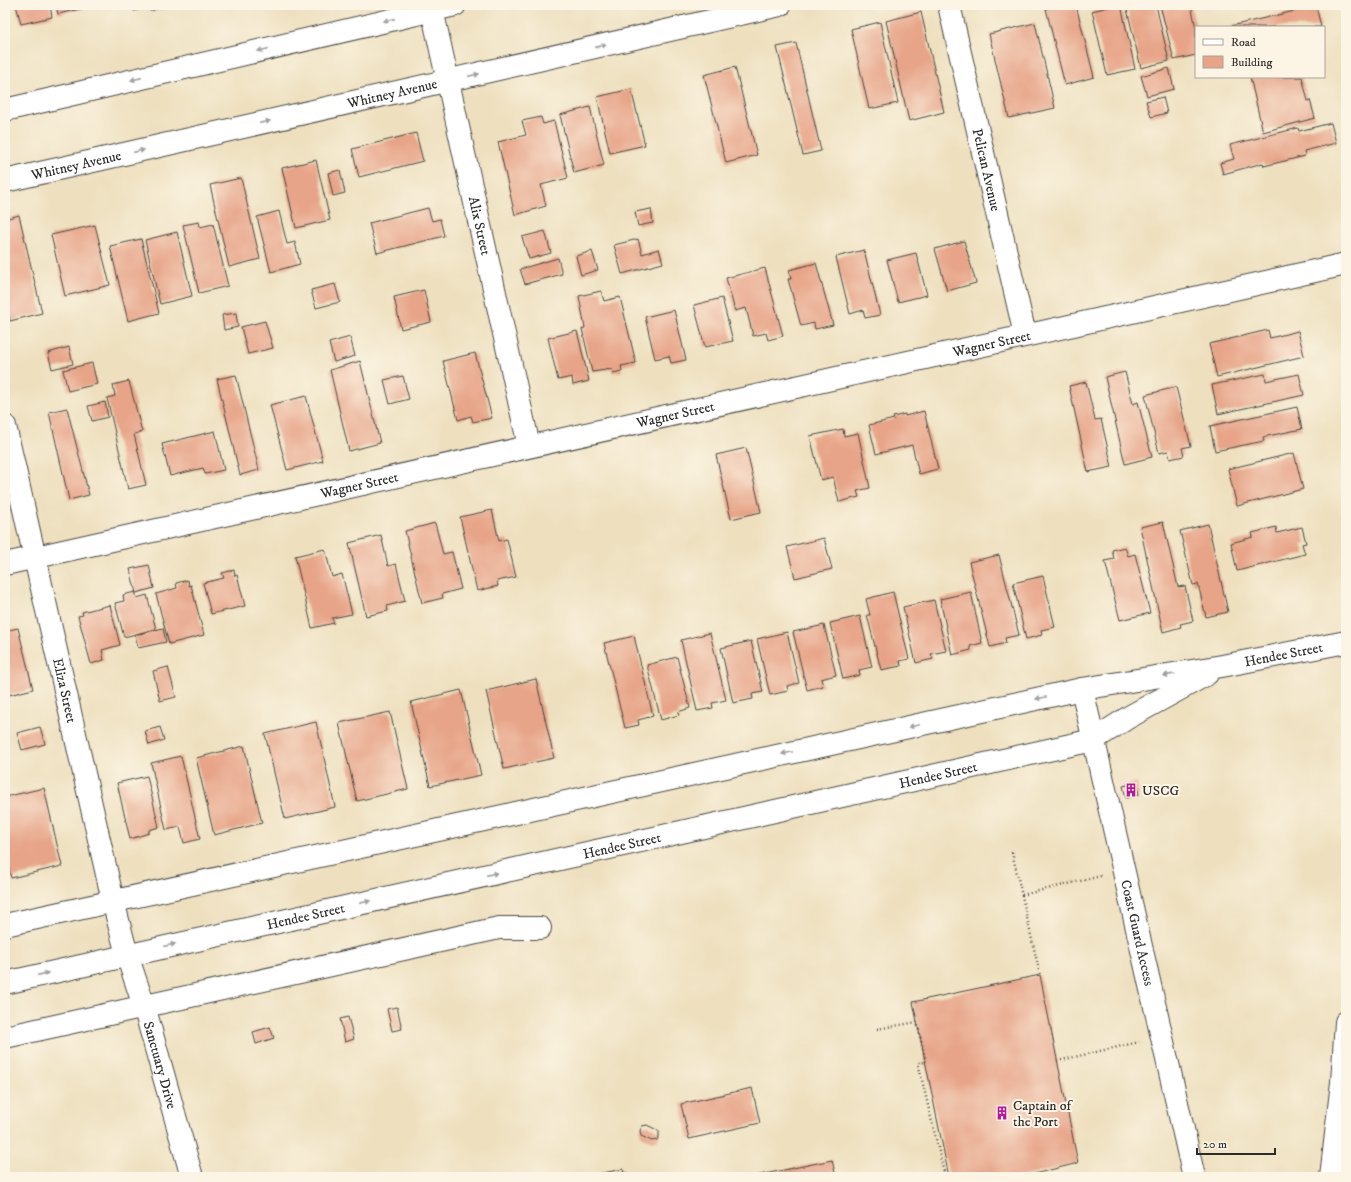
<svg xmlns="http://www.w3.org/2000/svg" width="1351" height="1182" font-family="'IM FELL DW Pica',serif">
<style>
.building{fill:#e7a488}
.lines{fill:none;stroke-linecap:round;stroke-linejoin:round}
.minor-casing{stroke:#484641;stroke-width:24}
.path{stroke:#484641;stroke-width:2.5;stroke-dasharray:1 3;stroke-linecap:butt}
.minor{stroke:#fff;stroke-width:22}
.oneway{fill:#a0a0a0}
.labels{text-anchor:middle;stroke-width:4;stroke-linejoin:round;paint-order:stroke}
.street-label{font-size:14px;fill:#2b2b2b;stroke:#fcf5e5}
.poi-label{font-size:14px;fill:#2b2b2b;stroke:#fcf5e5;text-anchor:start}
</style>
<rect width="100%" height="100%" fill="#fcf5e5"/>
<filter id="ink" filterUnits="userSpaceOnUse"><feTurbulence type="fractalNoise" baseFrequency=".025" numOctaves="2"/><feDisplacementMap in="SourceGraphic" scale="8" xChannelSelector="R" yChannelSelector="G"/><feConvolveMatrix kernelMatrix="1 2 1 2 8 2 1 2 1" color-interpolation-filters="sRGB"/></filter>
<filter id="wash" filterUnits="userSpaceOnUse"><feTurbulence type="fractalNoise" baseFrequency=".012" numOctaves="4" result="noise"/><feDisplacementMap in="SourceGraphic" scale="16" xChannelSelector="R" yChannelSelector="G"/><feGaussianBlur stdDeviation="0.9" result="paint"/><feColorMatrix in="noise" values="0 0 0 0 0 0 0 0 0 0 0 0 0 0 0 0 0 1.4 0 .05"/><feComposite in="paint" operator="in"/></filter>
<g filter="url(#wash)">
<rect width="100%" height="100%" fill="#eee0bf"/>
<g id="blocks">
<!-- building -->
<g class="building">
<polygon points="16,5 50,5 52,17 21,24"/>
<polygon points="56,5 88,5 89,7 58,14"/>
<polygon points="132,5 166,5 167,6 150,11 149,7 134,11"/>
<polygon points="1045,5 1076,5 1094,77 1065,85"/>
<polygon points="1116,5 1121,5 1135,69 1107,75 1092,11"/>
<polygon points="1126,5 1156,5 1169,61 1141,68"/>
<polygon points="1160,5 1191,5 1196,28 1196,55 1174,60"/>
<polygon points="1316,6 1321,27 1231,27 1231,26"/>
<polygon points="921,12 944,112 909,121 886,21"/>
<polygon points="880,22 898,103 869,109 851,29"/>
<polygon points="1035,23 1055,108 1009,118 989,34"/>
<polygon points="796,43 821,151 803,155 777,47"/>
<polygon points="735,67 757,155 726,163 704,75"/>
<polygon points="1169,68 1174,89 1147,96 1141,76"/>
<polygon points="1250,77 1302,77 1308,101 1310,100 1315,118 1263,132"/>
<polygon points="631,89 645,145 610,153 597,97"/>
<polygon points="1163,97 1167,113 1151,117 1146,101"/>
<polygon points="590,107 604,165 574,173 560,115"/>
<polygon points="541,117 543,124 554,121 568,178 541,185 546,206 515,215 498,142 526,135 522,121"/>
<polygon points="1331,123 1336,143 1304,151 1305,156 1264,166 1263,163 1223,174 1220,163 1234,159 1230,145 1298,128 1299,131"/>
<polygon points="416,133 423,161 359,177 352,149"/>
<polygon points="316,160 330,220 296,228 282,168"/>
<polygon points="340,170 345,193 333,196 328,173"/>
<polygon points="241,178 260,259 229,267 210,185"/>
<polygon points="428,208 432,221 440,219 444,236 377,253 369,223"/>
<polygon points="651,209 653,223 638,226 635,212"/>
<polygon points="279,211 287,244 295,242 300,264 271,272 257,217"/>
<polygon points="19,215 42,313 10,321 5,301 5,219"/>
<polygon points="199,222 200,227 213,224 228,286 199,293 183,225"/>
<polygon points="95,225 110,285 65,296 51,235"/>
<polygon points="545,231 551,253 529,259 522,237"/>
<polygon points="177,232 192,296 160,304 145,240"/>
<polygon points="141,239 159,313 128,321 110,246"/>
<polygon points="638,239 642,254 659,249 663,263 622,274 614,245"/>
<polygon points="964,241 976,283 947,291 935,249"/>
<polygon points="864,250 880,315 865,318 863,310 850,314 836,257"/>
<polygon points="592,251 598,270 581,275 576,256"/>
<polygon points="916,253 927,295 898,302 887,260"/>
<polygon points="558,258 562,274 525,284 520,269"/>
<polygon points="816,263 833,325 815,329 814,323 801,326 788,279 791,279 789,270"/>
<polygon points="765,268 783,336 768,340 766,333 753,336 746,308 735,311 726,278"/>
<polygon points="335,284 340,302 316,308 311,290"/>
<polygon points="424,290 431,322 401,329 394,297"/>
<polygon points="601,291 604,301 620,297 636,363 621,366 622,371 613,373 612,369 592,372 582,329 585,328 579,296"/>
<polygon points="722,298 733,341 705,347 694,305"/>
<polygon points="674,310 686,360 671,363 669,356 655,359 645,317"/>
<polygon points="236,313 238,327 224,330 222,315"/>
<polygon points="265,321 273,348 248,354 241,327"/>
<polygon points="1268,330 1270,338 1298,331 1304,356 1217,377 1209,344"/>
<polygon points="577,331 589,381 573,385 572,377 558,380 548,338"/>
<polygon points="350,337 355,356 334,362 329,343"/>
<polygon points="69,347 73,364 52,369 48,353"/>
<polygon points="475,353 492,418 473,422 471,416 458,420 443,361"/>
<polygon points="360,361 380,443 349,451 330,370"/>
<polygon points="92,363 97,384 68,391 63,370"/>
<polygon points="1125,372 1133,404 1138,402 1152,457 1125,464 1105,377"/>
<polygon points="1265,374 1266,381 1299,374 1304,395 1218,414 1212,385"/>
<polygon points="236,375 259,470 240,475 217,379"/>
<polygon points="403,376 409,399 390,404 384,380"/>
<polygon points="129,381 142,432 134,434 146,485 128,489 107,398 115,396 113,385"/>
<polygon points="1086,382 1095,420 1101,419 1112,467 1088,472 1069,386"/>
<polygon points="1176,387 1191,446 1182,448 1184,456 1170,459 1168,451 1159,453 1145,395"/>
<polygon points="306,396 323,461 287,470 270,405"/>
<polygon points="105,402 108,417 92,421 88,406"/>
<polygon points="1297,407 1302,429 1263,437 1264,441 1215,451 1210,426"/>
<polygon points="67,408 89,495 69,500 49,412"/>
<polygon points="924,411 938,469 919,474 912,445 876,454 869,425 894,419 893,417 905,414 905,416"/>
<polygon points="843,429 844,436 858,433 870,488 857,491 859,497 839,502 833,477 821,480 810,436"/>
<polygon points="215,431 224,470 205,474 203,468 170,476 162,444"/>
<polygon points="746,448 761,512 731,519 716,455"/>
<polygon points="1294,453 1303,489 1237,506 1228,469"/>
<polygon points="492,510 499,541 507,539 516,577 497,581 498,586 477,591 460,517"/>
<polygon points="1163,522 1178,587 1185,586 1193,621 1180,624 1181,627 1163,632 1140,527"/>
<polygon points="435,523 443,554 452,552 461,589 442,594 443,598 422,603 405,531"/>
<polygon points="1208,524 1228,612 1206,617 1198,584 1193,585 1180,531"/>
<polygon points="1276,527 1277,533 1302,527 1306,543 1302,544 1305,554 1237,571 1231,543 1253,537 1252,533"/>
<polygon points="381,535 388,566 396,564 405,601 387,606 388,611 366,616 349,543"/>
<polygon points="824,538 832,569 795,578 787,547"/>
<polygon points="1125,547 1128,556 1135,554 1150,613 1120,620 1105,561 1114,559 1112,550"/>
<polygon points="325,549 332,577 342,574 352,614 332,618 334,623 312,628 295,556"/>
<polygon points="999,555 1019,635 1005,638 1006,643 990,647 969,562"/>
<polygon points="149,565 154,588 136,593 130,569"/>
<polygon points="234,570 235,576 237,575 245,606 211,614 203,583 224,578 222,573"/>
<polygon points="1043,576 1055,627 1041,630 1042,635 1026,639 1013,583"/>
<polygon points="188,580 189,586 191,585 204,635 169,644 156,594 177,588 176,583"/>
<polygon points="135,592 137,598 147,595 156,629 124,637 115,603 124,601 123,595"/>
<polygon points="893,592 909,659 900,661 901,666 881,670 867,615 870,615 866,599"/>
<polygon points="971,592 982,643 970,646 971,650 952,655 940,599"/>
<polygon points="934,600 946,651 931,654 933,659 916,663 903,607"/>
<polygon points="110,605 120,645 102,650 104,660 91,664 78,616 83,615 82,612"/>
<polygon points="860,616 872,667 859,670 860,675 843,679 830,623"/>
<polygon points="824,625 836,675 821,679 823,686 807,690 793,632"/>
<polygon points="18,628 33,689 5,696 5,631"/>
<polygon points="163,628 166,642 138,648 135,635"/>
<polygon points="787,632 799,683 787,686 788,691 770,695 757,639"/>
<polygon points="710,633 726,700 712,703 713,708 697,711 681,640"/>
<polygon points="634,636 653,716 638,720 639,725 625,728 604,643"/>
<polygon points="751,641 763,692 752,694 753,699 733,703 721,648"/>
<polygon points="677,657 690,708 678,712 679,715 661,720 647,665"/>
<polygon points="168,667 176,697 160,701 153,671"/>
<polygon points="536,679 554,758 504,769 486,691"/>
<polygon points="461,690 481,775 430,786 411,702"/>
<polygon points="390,712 408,789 357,801 339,723"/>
<polygon points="316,722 335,807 285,819 265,734"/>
<polygon points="40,727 45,744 22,750 17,733"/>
<polygon points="160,727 164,740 149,745 145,731"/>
<polygon points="244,746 262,823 214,835 196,758"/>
<polygon points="181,756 200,839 184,843 180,827 166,830 151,763"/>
<polygon points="147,776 159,827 149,830 149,833 130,839 117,783"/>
<polygon points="1137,783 1139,795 1126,798 1123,786"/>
<polygon points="44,788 62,866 11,878 5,851 5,797"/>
<polygon points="1040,975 1078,1163 1022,1177 949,1177 913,1002"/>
<polygon points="397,1007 402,1029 392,1031 387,1009"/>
<polygon points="348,1017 354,1039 345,1042 340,1019"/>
<polygon points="270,1027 274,1038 256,1044 253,1032"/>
<polygon points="752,1088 760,1123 689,1139 681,1104"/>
<polygon points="647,1125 659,1131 659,1137 657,1140 652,1141 641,1136 640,1131 642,1126"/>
<polygon points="832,1160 836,1177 755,1177 755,1176"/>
<polygon points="623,1169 625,1177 587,1177 587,1176"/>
</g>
</g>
</g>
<g filter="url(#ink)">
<use href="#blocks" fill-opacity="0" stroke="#484641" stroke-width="1"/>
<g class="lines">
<!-- minor casing -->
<g class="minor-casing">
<g id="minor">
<path id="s1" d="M431,5L529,446"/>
<path id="s2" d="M949,5L1025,335"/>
<polyline points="5,110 455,5"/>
<path id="s3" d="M5,181L780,5"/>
<path id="s4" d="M5,426L113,901L127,955L144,1006L192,1177"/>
<path id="s5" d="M5,564L1346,264"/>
<path id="s6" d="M1082,689L1194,1177"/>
<path id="s7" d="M5,925L1082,689L1222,666L1346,642"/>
<path id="s8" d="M5,983L1093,740L1129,717L1207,674"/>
<polyline points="5,1037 499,928 540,928"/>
<polyline points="1331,1177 1342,1082 1346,1022"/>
</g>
</g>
<!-- path -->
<g class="path">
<polyline points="1012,852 1040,975"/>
<polyline points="1022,895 1101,876"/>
<polyline points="877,1029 917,1022 926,1062 918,1063 945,1177"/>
<polyline points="1057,1061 1139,1042"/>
</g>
<!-- minor -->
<use href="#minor" class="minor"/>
</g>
<!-- one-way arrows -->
<defs><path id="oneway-solid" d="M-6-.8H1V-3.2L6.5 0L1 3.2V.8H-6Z"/></defs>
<g class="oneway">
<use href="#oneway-solid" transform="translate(389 20) rotate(167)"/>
<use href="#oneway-solid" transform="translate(601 46) rotate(-13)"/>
<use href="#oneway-solid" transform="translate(263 50) rotate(167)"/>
<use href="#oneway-solid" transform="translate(474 75) rotate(-13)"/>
<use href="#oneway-solid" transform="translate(136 79) rotate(167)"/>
<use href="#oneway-solid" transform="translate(265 122) rotate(-13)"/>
<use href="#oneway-solid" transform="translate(139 151) rotate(-13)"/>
<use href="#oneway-solid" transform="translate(1169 675) rotate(171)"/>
<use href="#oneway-solid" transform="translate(1041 698) rotate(168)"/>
<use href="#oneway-solid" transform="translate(914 726) rotate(168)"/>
<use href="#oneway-solid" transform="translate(787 753) rotate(168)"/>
<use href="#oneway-solid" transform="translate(492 874) rotate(-13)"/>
<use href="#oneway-solid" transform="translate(365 902) rotate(-13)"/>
<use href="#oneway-solid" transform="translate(170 945) rotate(-13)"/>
<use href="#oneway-solid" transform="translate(43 974) rotate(-13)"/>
</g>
</g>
<!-- icons -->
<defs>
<g id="building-bare" transform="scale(1.08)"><path d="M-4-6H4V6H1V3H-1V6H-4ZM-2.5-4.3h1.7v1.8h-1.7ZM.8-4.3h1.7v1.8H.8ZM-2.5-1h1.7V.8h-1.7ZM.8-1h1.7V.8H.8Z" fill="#b5179e" stroke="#fcf5e5" stroke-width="2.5" paint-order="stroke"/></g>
</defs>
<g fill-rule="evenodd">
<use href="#building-bare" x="1131" y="790"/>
<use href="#building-bare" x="1002" y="1113"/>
</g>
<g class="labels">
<!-- street labels -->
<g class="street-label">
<text dy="5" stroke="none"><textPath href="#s3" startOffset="397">Whitney Avenue</textPath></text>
<text dy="5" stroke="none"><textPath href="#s3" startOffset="73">Whitney Avenue</textPath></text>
<text dy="5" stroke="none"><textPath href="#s2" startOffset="169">Pelican Avenue</textPath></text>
<text dy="5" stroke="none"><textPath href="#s1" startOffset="226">Alix Street</textPath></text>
<text dy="5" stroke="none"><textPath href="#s5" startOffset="1011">Wagner Street</textPath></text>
<text dy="5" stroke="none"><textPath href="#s5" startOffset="687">Wagner Street</textPath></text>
<text dy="5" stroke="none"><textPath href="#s5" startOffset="363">Wagner Street</textPath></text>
<text dy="5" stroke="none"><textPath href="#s7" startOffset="1307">Hendee Street</textPath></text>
<text dy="5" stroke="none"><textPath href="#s4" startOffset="271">Eliza Street</textPath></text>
<text dy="5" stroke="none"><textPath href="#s8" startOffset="956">Hendee Street</textPath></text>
<text dy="5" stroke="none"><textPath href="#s8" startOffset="632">Hendee Street</textPath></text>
<text dy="5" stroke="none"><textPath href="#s8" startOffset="308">Hendee Street</textPath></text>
<text dy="5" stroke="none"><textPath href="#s6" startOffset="250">Coast Guard Access</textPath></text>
<text dy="5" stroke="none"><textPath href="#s4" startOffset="658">Sanctuary Drive</textPath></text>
</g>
<!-- poi labels -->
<g class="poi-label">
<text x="1142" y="795">USCG</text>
<text x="1013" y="1110">Captain of<tspan x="1013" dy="16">the Port</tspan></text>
</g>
</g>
<!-- margin -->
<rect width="1351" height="1182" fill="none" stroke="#fcf5e5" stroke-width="20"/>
<!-- legend -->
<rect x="1195" y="26" width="130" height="52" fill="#fcf5e5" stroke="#a8a49b"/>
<rect x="1203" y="39" width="20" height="6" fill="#ffffff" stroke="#a8a49b"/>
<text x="1231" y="46" font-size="12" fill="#2b2b2b">Road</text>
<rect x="1203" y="56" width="20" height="12" fill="#e7a488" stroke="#a8a49b"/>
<text x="1231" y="66" font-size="12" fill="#2b2b2b">Building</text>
<!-- scale -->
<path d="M1197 1148v6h78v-6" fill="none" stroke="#2b2b2b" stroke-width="2"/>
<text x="1203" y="1148" font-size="12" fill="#2b2b2b" stroke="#fcf5e5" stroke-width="3" paint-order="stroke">20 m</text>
</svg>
